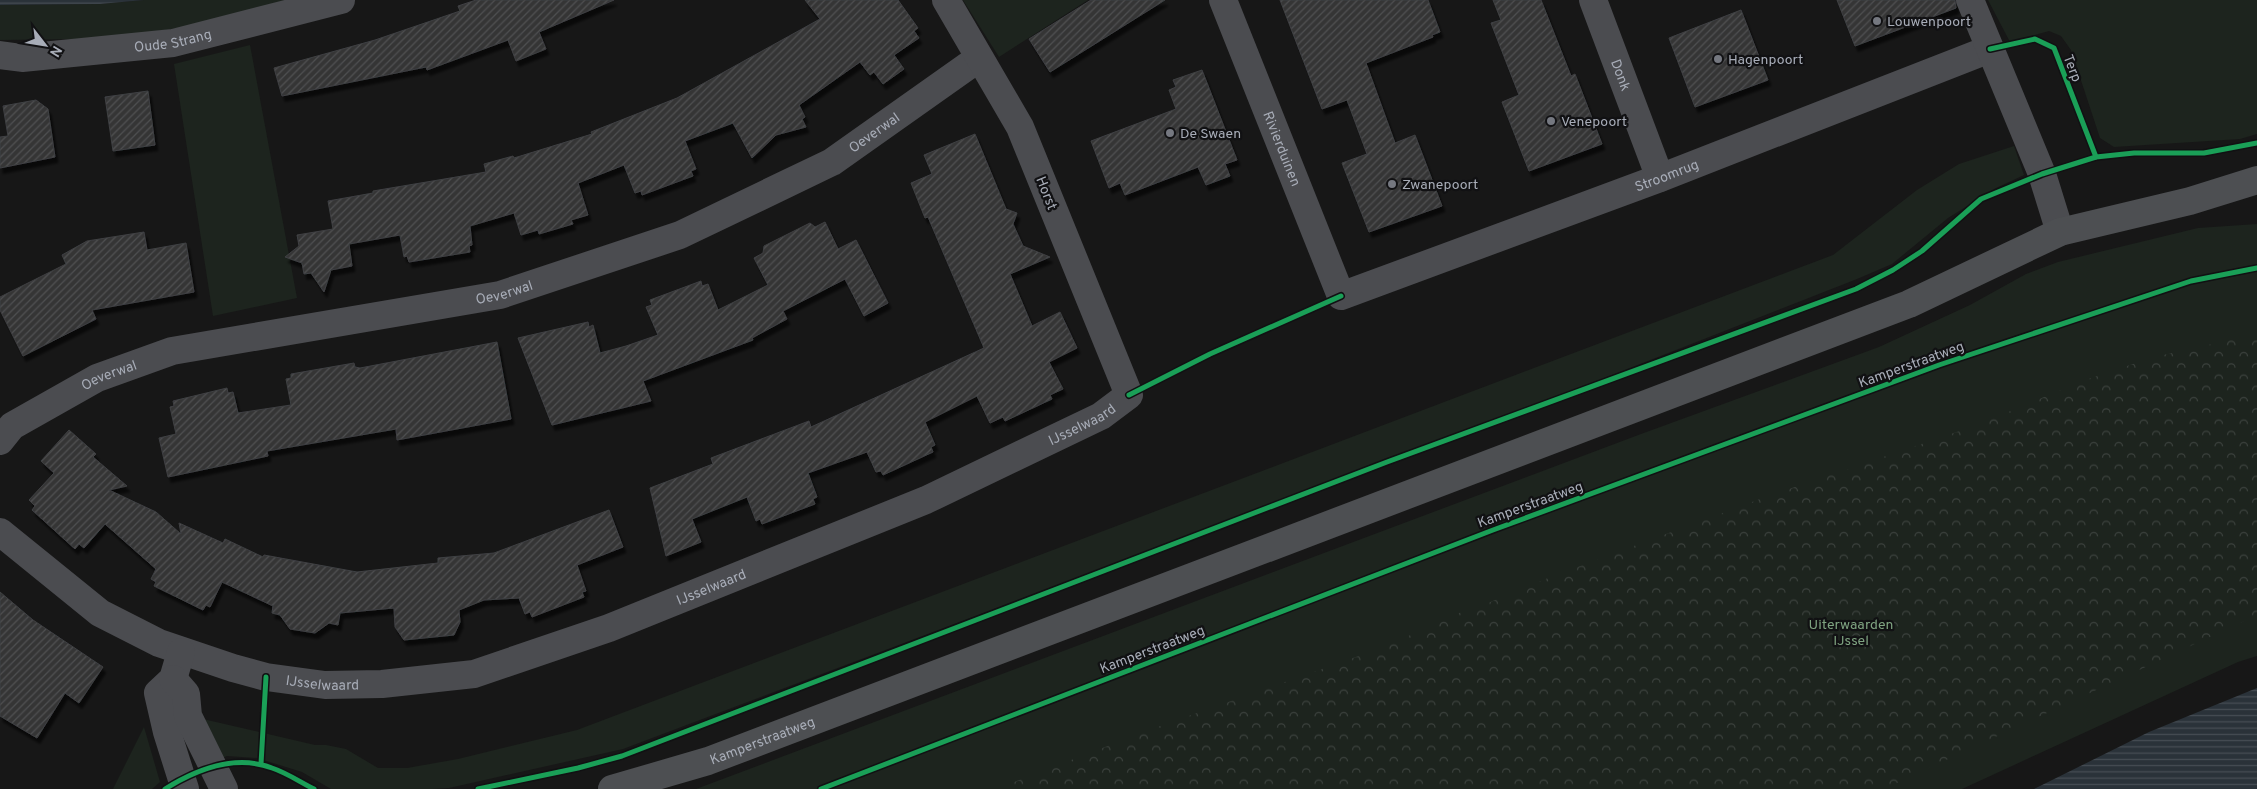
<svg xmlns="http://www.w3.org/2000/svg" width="2257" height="789" font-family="Overpass,sans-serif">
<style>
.green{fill:#1d241e}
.forest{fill:url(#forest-crowns)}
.water{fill:url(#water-rules)}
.building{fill:url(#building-hatch);stroke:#3f4043;filter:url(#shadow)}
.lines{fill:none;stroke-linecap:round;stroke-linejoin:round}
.minor{stroke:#4b4c50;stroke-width:28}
.major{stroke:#4d4f52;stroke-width:28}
.cycleway-casing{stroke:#111113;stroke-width:8}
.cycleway{stroke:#1a9f57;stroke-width:5}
.poi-dot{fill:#757880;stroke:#111113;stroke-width:2}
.labels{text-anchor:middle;stroke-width:4.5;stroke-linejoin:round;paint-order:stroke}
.poi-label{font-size:14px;fill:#a8adb8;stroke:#111113;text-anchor:start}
.street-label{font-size:14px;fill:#a8adb8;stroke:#111113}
.park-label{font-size:14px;fill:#7fa381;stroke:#111113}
</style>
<defs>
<pattern id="forest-crowns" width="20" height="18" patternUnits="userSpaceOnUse" patternTransform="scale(1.25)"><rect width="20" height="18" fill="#1d241e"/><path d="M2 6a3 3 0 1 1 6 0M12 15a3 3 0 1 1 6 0" fill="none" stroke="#3b413d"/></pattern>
<pattern id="water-rules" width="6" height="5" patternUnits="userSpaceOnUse" patternTransform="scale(1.25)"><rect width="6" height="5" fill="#2a3239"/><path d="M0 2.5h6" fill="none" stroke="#464d54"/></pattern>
<pattern id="building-hatch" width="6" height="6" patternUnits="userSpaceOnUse" patternTransform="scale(1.25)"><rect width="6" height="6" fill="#353536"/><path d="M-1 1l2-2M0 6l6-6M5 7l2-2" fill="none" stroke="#4f5051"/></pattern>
<filter id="shadow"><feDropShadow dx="3" dy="5.5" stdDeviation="1" flood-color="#0009"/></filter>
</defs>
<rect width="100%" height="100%" fill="#171717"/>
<!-- green -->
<g class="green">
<polygon points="144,0 298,0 209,23 147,33 79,39 0,40 0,5 100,4"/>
<polygon points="963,0 1088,0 999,57"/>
<polygon points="1988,0 2257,0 2257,134 2240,139 2114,147 2100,138 2071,50 2061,36 2049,31 2010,42"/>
<polygon points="250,45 297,298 213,316 174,64"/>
<polygon points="2014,146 2024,175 1996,188 1948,218 1892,264 1857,279 1548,400 623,749 449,788 433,789 331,789 302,772 257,758 227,756 222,758 203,719 315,745 326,745 346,749 378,768 407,768 458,759 577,730 1833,255 1917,190 1959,164"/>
<polygon points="2257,224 2257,656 2238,662 1962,789 696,789 1641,434 1879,347 1970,305 2026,274 2058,262 2198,228"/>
<polygon points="144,727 160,782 152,789 113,789"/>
</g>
<!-- forest -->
<polygon class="forest" points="2257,334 2257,615 1884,789 996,789 1149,730 1384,647 1466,610 1483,605 1548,578 1760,499 1977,425 2085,380 2154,357"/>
<!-- water -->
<g class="water">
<polygon points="0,0 144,0 100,4 0,5"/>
<polygon points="2257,688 2257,789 2034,789 2149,732"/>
</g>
<!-- building -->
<g class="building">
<polygon points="476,0 614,0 539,32 546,49 516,61 508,40 427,70 426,67 282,96 274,68 375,40 460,11 458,6"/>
<polygon points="805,0 898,0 918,28 914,31 919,38 894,55 904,69 883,84 874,72 870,75 860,62 799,105 805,117 802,119 806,127 776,135 752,158 733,123 685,141 696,169 691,171 693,176 642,195 641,191 635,193 624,165 578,183 588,215 571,220 573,224 539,234 538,230 521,235 514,213 470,226 472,245 469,246 470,252 409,262 407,256 404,257 400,235 349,244 352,266 331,270 324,292 311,273 304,274 302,263 285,257 299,246 297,235 333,229 328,201 373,193 373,191 486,172 484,164 513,156 514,158 592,134 591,132 677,98 820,19"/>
<polygon points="1091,0 1165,0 1050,72 1029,39"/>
<polygon points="1280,0 1428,0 1440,32 1432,35 1433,37 1366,63 1395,143 1415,135 1442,206 1369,232 1342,163 1367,154 1347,100 1322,109"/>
<polygon points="1493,0 1541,0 1571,76 1575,74 1602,144 1529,171 1502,102 1519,95 1491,23 1501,20"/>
<polygon points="1837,0 1955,0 1956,8 1855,46"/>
<polygon points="1741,10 1768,80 1695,107 1669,38"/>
<polygon points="1202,70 1237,160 1225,164 1230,176 1206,185 1198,167 1125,195 1120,183 1109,188 1091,141 1176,109 1169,90 1176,87 1173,80"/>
<polygon points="148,91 155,145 113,151 105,97"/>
<polygon points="36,100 48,109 55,157 0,168 0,137 8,136 3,106"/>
<polygon points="975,134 1006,209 1017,213 1013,224 1023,246 1050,257 1010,274 1032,326 1060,312 1077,348 1049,362 1063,389 1050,395 1052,399 1005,421 1003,417 990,423 977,396 925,422 935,445 931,447 933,452 883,475 881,471 876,472 867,452 808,473 817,497 813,499 815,504 762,524 760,519 756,521 747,497 692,519 701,542 666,556 650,488 713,464 711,458 809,421 811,427 984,348 928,217 925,218 911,183 932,174 924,155"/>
<polygon points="825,222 838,249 856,240 888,303 864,316 845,279 783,311 787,319 752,338 753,340 643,381 651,401 552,425 518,338 588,322 589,327 593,325 600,353 626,346 658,335 646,307 652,305 650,300 701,281 702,286 708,284 718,310 768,285 754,258 763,253 764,246 810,223 815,227"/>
<polygon points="144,232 147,250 186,243 194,292 92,310 96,319 23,356 0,310 0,297 66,264 62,255 87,241"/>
<polygon points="497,342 511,419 397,440 396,429 267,451 268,456 168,477 159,438 176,434 170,407 174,406 173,401 227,388 228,393 233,392 238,413 291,405 286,379 291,378 291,374 354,363 355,367 360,368"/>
<polygon points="69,430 96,454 93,457 127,486 109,490 156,512 181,534 179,523 223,543 225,539 263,557 264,555 357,572 438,563 438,558 494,553 609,510 623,547 577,565 586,591 582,592 584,597 532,617 530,612 525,614 519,598 484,600 459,610 460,622 454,635 404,640 395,627 394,608 340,613 338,625 329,623 315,633 290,629 280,615 272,613 273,606 222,582 210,607 206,605 203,610 154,586 156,582 151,579 156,569 105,524 84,548 79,544 75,549 32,510 35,506 29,500 54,473 41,461"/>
<polygon points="0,592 33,620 103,667 79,703 65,693 37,738 0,716"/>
</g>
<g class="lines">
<!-- minor -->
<g class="minor">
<path id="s1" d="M1223,0L1341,296L1660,178L1990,49"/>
<path id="s2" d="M1593,0L1660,178"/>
<polyline points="1970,0 2042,174 2060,232"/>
<path id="s3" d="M0,55L22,58L173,43L341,0"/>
<path id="s4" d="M0,441L12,426L97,378L172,351L500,295L680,235L832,162L979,58"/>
<path id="s5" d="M0,532L100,613L159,643L233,668L266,677L325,685L382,684L474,674L609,628L926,500L1101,416L1129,395L1020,127L946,0"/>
<polyline points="181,652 173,679 158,693 167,732 185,789"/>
<polyline points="173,679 186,694 188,716 224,789"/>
</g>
<!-- major -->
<path class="major" id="s6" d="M612,789L708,761L1909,304L2060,232L2190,201L2257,180"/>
<!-- cycleway casing -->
<g class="cycleway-casing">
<g id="cycleway">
<polyline points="1990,49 2035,39 2054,48 2096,157"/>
<polyline points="1129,395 1210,354 1341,296"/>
<polyline points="261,764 266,677"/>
<path d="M165,789C197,769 235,754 272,768C287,773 300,782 314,789"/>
<polyline points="478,789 578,768 622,756 1387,462 1856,289 1893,270 1922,251 1981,199 2042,174 2096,157 2134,153 2204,153 2257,143"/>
<polyline points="821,789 1493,530 1939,365 2191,281 2257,268"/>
</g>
</g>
<!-- cycleway -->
<use href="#cycleway" class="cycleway"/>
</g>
<!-- markers -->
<g class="poi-dot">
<circle cx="1877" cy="21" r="5"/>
<circle cx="1718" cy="59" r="5"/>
<circle cx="1551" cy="121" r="5"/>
<circle cx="1170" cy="133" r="5"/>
<circle cx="1392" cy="184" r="5"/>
</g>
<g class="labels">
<!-- poi labels -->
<g class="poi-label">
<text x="1887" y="26">Louwenpoort</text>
<text x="1728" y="64">Hagenpoort</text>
<text x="1561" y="126">Venepoort</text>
<text x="1180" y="138">De Swaen</text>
<text x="1402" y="189">Zwanepoort</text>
</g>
<!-- street labels -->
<g class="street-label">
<text dy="5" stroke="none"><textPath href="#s3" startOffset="174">Oude Strang</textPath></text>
<text transform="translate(2073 68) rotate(69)" y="5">Terp</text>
<text dy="5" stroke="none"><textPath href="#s2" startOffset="80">Donk</textPath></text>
<text dy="5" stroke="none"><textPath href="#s4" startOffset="939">Oeverwal</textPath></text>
<text dy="5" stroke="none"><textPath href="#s1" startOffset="160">Rivierduinen</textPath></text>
<text dy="5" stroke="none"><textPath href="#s1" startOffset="666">Stroomrug</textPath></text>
<text transform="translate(1047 193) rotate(68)" y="5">Horst</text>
<text dy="5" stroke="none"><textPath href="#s4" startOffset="534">Oeverwal</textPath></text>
<text transform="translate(1911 364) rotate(-20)" y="5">Kamperstraatweg</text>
<text dy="5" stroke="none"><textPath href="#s4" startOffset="129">Oeverwal</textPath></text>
<text dy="5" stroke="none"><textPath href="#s5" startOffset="1174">IJsselwaard</textPath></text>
<text transform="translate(1530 504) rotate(-20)" y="5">Kamperstraatweg</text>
<text dy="5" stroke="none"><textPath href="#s5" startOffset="769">IJsselwaard</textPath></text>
<text transform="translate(1152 649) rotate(-21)" y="5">Kamperstraatweg</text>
<text dy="5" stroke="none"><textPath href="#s5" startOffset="364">IJsselwaard</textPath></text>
<text dy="5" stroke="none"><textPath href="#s6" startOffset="158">Kamperstraatweg</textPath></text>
</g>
<!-- park labels -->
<g class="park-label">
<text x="1851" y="629">Uiterwaarden<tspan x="1851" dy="16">IJssel</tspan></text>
</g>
</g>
<!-- north arrow -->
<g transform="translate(45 45) rotate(121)" stroke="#111113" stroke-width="4" paint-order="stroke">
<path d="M0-4L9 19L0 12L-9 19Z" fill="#a8adb8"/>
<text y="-8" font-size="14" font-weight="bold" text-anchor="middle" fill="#a8adb8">N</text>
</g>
</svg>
